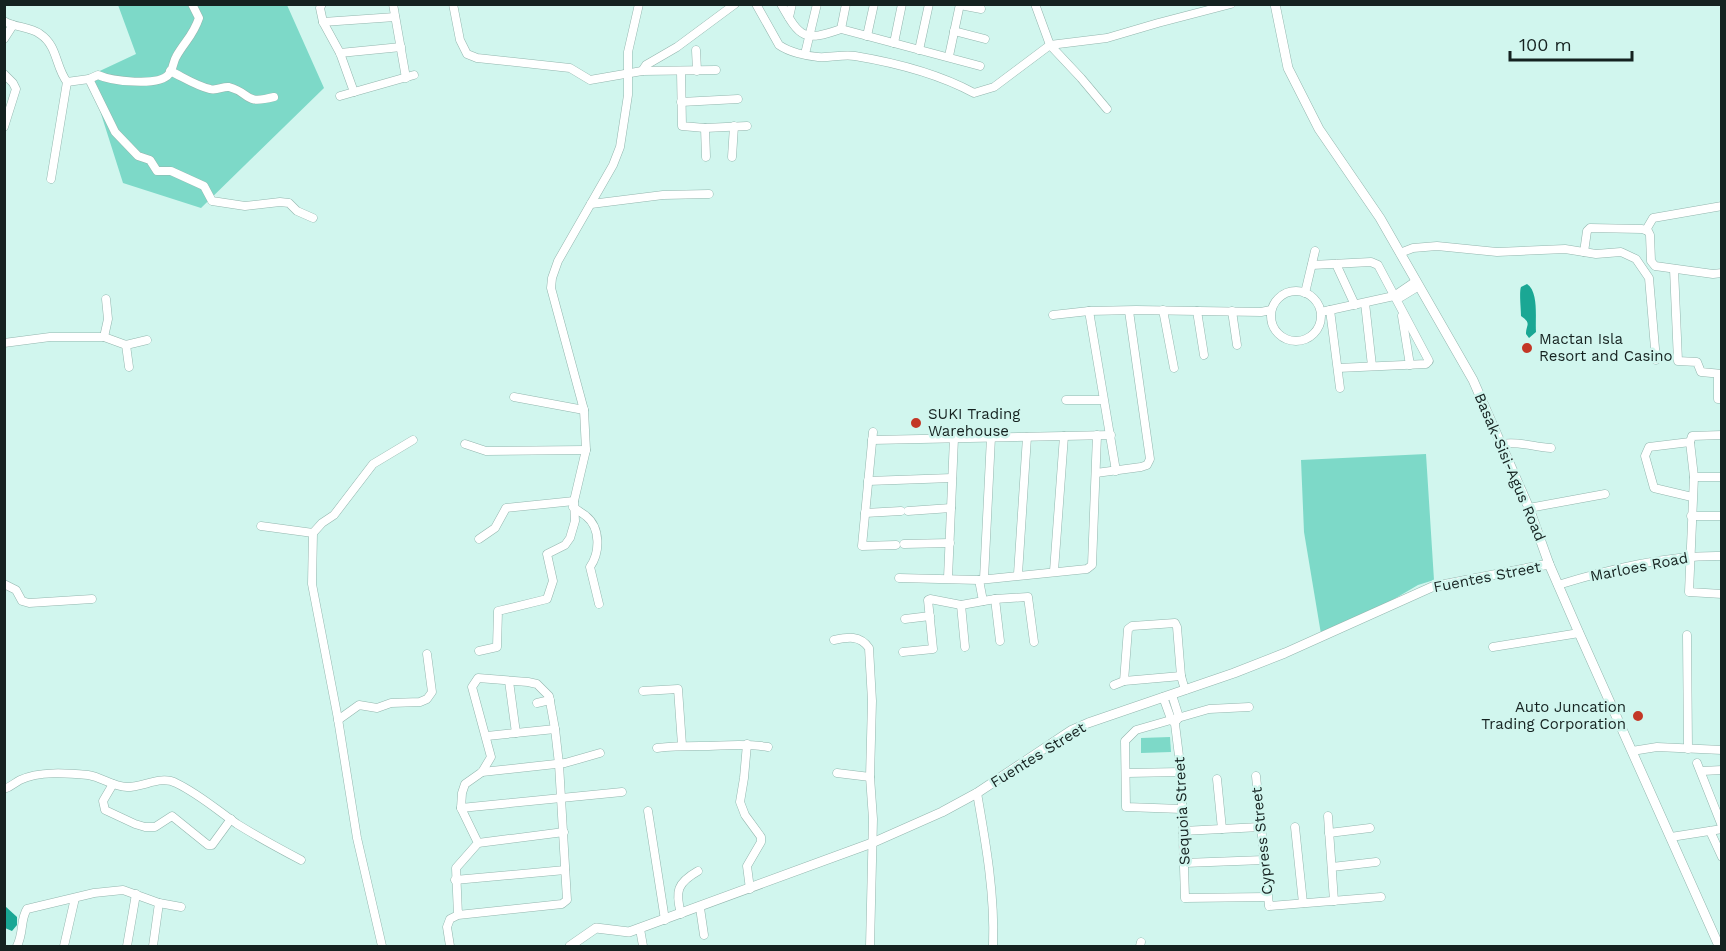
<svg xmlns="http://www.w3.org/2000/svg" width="1726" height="951" font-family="'Work Sans',sans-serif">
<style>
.green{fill:#7dd9c8}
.water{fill:#1aa794}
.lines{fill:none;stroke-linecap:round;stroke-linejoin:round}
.minor-casing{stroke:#93b6ae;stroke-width:9}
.tertiary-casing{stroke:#93b6ae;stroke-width:10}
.minor{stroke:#fff;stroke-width:8}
.tertiary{stroke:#fff;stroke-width:9}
.poi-dot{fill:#c33726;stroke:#d1f6ee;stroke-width:2}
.labels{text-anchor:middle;stroke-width:5;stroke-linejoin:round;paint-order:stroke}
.poi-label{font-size:15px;fill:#152220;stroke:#d1f6ee;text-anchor:start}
.street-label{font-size:15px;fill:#152220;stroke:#d1f6ee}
</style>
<rect width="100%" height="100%" fill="#d1f6ee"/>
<!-- green -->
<g class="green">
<polygon points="118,5 287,5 324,88 201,208 123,183 89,76 136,54"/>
<polygon points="1426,454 1434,580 1418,585 1389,602 1321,634 1304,532 1301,460"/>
<polygon points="1170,737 1171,752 1141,753 1141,738"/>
</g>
<!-- water -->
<g class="water">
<path d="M1527,284C1539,292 1535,318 1536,332L1529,338L1526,334C1526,324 1532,324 1521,316C1521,309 1519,292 1521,287Z"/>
<polygon points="5,906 17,917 17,925 12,931 5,928"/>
</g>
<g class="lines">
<!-- minor casing -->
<g class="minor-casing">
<g id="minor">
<polyline points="322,4 320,8 323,22 340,53 354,92"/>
<polyline points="393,4 406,78"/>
<polyline points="453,4 460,40 467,54 477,58 570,68 590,80 642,71 716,70"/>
<path d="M756,4L779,45C789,52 806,56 818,57C830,58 843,54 855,56C897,63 937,73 974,93L994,87L1050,45L1107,38L1158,23L1231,4"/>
<path d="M781,4C800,38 804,42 841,29L980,66"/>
<polyline points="1035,4 1050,45 1081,78 1107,109"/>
<polyline points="960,5 981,9"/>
<polyline points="789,17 792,4"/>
<path d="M4,21C15,28 29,26 40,34C58,46 55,66 67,82L51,179"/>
<polyline points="323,22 395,17"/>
<polyline points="841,29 846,4"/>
<polyline points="954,31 985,39"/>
<polyline points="867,36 874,4"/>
<polyline points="4,39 13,25"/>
<polyline points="894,43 902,4"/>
<polyline points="696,50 697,71"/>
<polyline points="919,50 929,4"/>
<polyline points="340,53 401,47"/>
<polyline points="805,54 817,4"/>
<polyline points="949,56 960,4"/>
<path d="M170,71C183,77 196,86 210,89C217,91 223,86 229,87C252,93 242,105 274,97"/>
<polyline points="642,71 646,65 677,47 735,4"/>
<polyline points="681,72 682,126 705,128 747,126"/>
<polyline points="4,74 13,83 16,89 4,127"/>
<path d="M89,79L98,75C111,81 159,87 169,74C173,70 173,62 176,57C185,41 193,36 199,18L192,4"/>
<polyline points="67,82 89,79 115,132 138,156 150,160 157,171 171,171 204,186 212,201 245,206 280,202 289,203 297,211 313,218"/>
<polyline points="340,96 414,75"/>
<polyline points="681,102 738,99"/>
<polyline points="705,128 706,157"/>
<polyline points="732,157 734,126"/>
<polyline points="591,204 663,195 709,194"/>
<polyline points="1646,230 1653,218 1722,206"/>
<polyline points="1584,252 1587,231 1590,228 1642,229 1648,231 1650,235 1651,261 1655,266 1713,274 1722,273"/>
<polyline points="1400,253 1413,248 1437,246 1497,252 1565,249 1596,254 1621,252 1636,259 1649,278 1656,360"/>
<polyline points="1336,264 1355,305"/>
<polyline points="1312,265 1371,262 1378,265 1429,361 1426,364 1338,368"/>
<polyline points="1674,269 1678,361 1697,362 1701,372 1722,374"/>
<circle cx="1296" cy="316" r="25"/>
<polyline points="1305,293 1315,251"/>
<polyline points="1394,296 1416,281"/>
<polyline points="1365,303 1372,366"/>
<polyline points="1163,310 1174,368"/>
<polyline points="1330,310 1340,388"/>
<polyline points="1089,311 1116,471"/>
<polyline points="1197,311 1204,355"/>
<polyline points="1232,311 1237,345"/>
<polyline points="1321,312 1394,296 1401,297 1419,286"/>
<polyline points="1053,315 1089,311 1136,310 1261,312 1271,310"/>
<polyline points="1402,316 1410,365"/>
<polyline points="104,337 108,319 106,299"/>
<polyline points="4,343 50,337 104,337 126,345 147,340"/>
<polyline points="126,345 129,367"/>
<polyline points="1718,374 1718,399 1722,399"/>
<polyline points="514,397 584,410"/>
<polyline points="1066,400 1103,400"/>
<polyline points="873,432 862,546 896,545"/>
<polyline points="872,440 1111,435"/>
<polyline points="1690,442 1694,477 1689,592 1722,594"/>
<polyline points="1690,442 1649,447 1645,456 1654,488 1692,497"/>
<polyline points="1690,442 1692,436 1722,435"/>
<polyline points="465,444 486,451 586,450"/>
<path d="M1502,444C1519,441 1534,447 1551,448"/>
<polyline points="1096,473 1141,467 1147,465 1150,459 1129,311"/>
<polyline points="1694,477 1722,477"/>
<polyline points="868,481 952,478"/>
<path d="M573,507C577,510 582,513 586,516C601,528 600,553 590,567L599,604"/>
<polyline points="1529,508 1605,494"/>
<polyline points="908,511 951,508"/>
<polyline points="865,513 901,511"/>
<polyline points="1691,516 1722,516"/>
<polyline points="261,526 313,533"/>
<polyline points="479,539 495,528 506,508 574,501"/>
<polyline points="904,544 950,543"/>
<polyline points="1054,571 1064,436"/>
<polyline points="1018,574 1027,437"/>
<polyline points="899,578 979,580 1087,569 1092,565 1097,435"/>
<polyline points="948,578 954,438"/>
<polyline points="984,579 991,437"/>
<polyline points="979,580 983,601"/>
<polyline points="4,584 16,590 22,601 29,603 92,599"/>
<path d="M1558,585C1610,569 1667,555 1722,556"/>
<polyline points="995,599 1000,641"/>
<polyline points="961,605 965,647"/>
<polyline points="905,619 930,616"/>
<polyline points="1687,635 1688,749"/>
<path d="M834,640C848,637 860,635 869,648L872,701L870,777L873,819L870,946"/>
<polyline points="1493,647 1579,633"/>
<polyline points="479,651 497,647 498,611 547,599 553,581 547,554 565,545 570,538 575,521 574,501 586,450 584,410 551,288 552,278 558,261 613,165 620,147 628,95 628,52 639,4"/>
<polyline points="903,652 933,649 928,600 930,599 961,605 995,599 1028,597 1034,642"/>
<polyline points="509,681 516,733"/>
<polyline points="1124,681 1128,629 1132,626 1175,623 1177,627 1181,676 1185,690"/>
<polyline points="1114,685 1124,681 1181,676"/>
<polyline points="643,691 678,689 682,745"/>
<polyline points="1172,695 1179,717 1177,720"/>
<polyline points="1163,697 1171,719 1175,724 1181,772 1185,898 1267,897"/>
<polyline points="537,703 550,700"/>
<polyline points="338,720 359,705 377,708 391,703 420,702 427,699 432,692 427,654"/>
<polyline points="487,736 555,729"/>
<polyline points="747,744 744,778 740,802 745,815 761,837 761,842 747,866 750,889"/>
<path d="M657,748C672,746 686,746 700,746C723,746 745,743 768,747"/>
<polyline points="1632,751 1657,747 1722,750"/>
<polyline points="1697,763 1722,826"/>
<polyline points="1702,771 1722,770"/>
<polyline points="482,772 565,763 600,753"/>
<polyline points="837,773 870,777"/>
<polyline points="1127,773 1181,772"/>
<polyline points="1256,776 1269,906 1381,897"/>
<polyline points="1217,779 1222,829"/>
<polyline points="113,784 103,801 105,810 135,824 145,827 155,827 172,816 208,845 212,845 231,819"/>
<path d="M4,789C11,787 14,783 20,780C39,771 67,773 88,775C102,777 113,787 127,787C144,787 161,775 176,783C199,794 217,810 237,824C258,837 280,849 301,860"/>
<path d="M977,793C986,844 995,895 993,946"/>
<polyline points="461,808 622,792"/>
<polyline points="1182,809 1126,807 1125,741 1136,730 1209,709 1249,707"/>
<polyline points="648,811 665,920"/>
<polyline points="1328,816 1334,901"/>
<polyline points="1295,827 1303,903"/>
<polyline points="1183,831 1260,827"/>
<polyline points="1710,831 1722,857"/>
<polyline points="1329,833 1370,828"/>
<polyline points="1671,837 1722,829"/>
<polyline points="478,843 564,832"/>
<polyline points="1184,863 1264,860"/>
<polyline points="1332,867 1376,862"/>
<polyline points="455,880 565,870"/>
<polyline points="700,908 704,935"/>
<path d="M681,914C675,891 677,883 698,871"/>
<polyline points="640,929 643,946"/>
<path d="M17,946C24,932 20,920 27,909L94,893L123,890L159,903L181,907"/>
<polyline points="64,946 75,898"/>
<polyline points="127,946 136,894"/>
<polyline points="153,946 159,903"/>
<polyline points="382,946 357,838 338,719 312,584 313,533 322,523 334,515 373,464 413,440"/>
<polyline points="450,946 447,927 450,919 458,915 562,904 567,900 559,764 555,729 549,696 537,684 528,682 478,678 472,687 491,757 482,772 465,784 462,793 461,808 478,843 456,868 458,915"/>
<polyline points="1140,946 1141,942"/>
</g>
</g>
<!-- tertiary casing -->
<g class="tertiary-casing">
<g id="tertiary">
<polyline points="1275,4 1288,68 1319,129 1380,218 1473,380 1529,508 1549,564 1579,633 1719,946"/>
<polyline points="570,946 596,928 629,932 872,843 942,812 977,793 1072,730 1088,723 1234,673 1285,653 1432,587 1549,564"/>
</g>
</g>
<!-- minor -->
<use href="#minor" class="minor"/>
<!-- tertiary -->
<use href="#tertiary" class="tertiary"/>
</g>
<!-- markers -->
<g class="poi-dot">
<circle cx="1527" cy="348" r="6"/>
<circle cx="916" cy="423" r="6"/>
<circle cx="1638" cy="716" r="6"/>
</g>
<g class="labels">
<!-- poi labels -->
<g class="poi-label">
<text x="1539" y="344">Mactan Isla<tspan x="1539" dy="17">Resort and Casino</tspan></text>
<text x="928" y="419">SUKI Trading<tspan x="928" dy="17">Warehouse</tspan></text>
<text x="1626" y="712" text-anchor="end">Auto Juncation<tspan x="1626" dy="17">Trading Corporation</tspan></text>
</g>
<!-- street labels -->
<g class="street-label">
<text transform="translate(1510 467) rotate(67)" y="5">Basak-Sisi-Agus Road</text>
<text transform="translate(1639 567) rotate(-11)" y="5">Marloes Road</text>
<text transform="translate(1487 577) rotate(-11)" y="5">Fuentes Street</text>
<text transform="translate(1038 755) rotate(-32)" y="5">Fuentes Street</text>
<text transform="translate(1182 811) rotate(-93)" y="5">Sequoia Street</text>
<text transform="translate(1262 841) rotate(-96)" y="5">Cypress Street</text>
</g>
</g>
<!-- border -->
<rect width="1726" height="951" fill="none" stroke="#152220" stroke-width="12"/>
<!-- scale -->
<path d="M1510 51v9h122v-9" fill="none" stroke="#152220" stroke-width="3"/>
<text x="1519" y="51" font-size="18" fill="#152220" stroke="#d1f6ee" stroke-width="4.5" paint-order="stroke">100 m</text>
</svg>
